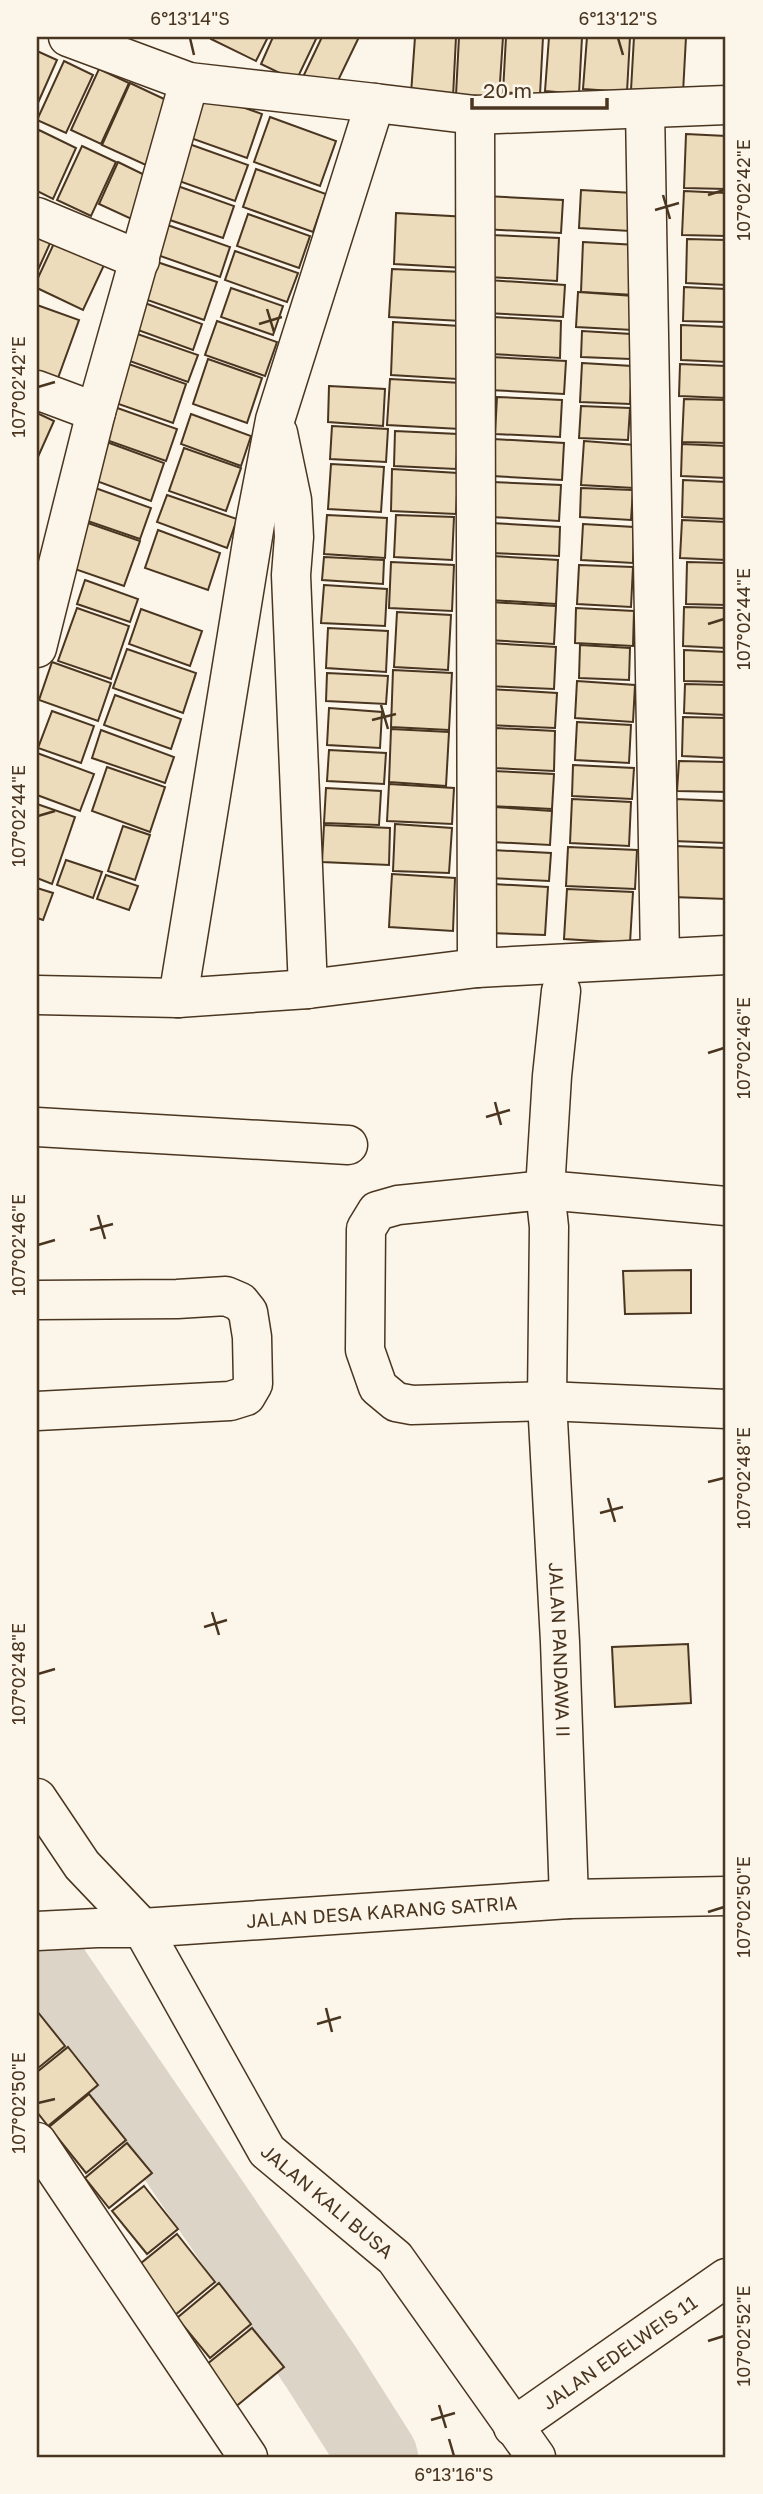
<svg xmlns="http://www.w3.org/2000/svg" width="763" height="2494" font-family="'Golos Text',sans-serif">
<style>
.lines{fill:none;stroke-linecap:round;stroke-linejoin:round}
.river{stroke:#dcd4c6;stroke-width:80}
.building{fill:#ecdcbc;stroke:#4a3520;stroke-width:2}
.minor-casing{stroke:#4a3520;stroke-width:41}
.tertiary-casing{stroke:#4a3520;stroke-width:41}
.minor{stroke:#fbf6e9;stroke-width:38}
.tertiary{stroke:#fbf6e9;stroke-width:38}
.ticks{fill:none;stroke:#4a3520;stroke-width:2.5}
.labels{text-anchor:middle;stroke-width:5;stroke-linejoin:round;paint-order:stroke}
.street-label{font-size:19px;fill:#4a3520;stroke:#fbf6e9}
.neatline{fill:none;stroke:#4a3520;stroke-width:2.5}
.ticks-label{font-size:18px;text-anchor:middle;fill:#4a3520}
</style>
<rect width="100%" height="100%" fill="#fbf6e9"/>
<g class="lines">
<!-- river -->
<polyline class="river" points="37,1951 321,2367 378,2457"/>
</g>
<!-- building -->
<g class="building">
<polygon points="212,37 268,37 256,61 211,39"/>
<polygon points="273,37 317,37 296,81 261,64"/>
<polygon points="322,37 359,37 332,93 302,79"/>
<polygon points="415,37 456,37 453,97 411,94"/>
<polygon points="459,37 503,37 499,98 456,95"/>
<polygon points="506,37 543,37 540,95 503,92"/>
<polygon points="549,37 582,37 579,94 545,91"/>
<polygon points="587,37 630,37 627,92 583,89"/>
<polygon points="634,37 686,37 683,93 631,90"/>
<polygon points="37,51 57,60 37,105"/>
<polygon points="64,61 93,75 66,133 37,120"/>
<polygon points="99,69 129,83 101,144 71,130"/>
<polygon points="130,83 177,105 148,166 102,145"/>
<polygon points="197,91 262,114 247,158 182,135"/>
<polygon points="270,117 336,141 320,186 254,162"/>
<polygon points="39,130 76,148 53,199 37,191 37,135"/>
<polygon points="686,134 726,136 726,189 684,188"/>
<polygon points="178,140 248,165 235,201 165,176"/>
<polygon points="82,146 116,162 91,216 57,200"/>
<polygon points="118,162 157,181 138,222 99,204"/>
<polygon points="256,169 326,194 313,232 243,207"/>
<polygon points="172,184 234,206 223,238 161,217"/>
<polygon points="581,190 633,193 630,231 579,228"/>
<polygon points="684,191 726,193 726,236 682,235"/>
<polygon points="485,196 563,200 561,233 483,229"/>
<polygon points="396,213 468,217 465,268 394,264"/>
<polygon points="248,214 310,236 299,268 237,246"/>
<polygon points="159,222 230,247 220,277 149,252"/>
<polygon points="37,232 52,239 37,272"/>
<polygon points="490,235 559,238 557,281 489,277"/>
<polygon points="56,239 105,263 83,310 37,288 37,280"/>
<polygon points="687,239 726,240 726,285 686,283"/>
<polygon points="583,242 637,245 635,295 581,292"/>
<polygon points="235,251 298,273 287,302 225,280"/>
<polygon points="148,259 217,282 204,320 136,296"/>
<polygon points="392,269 463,272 461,321 389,317"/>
<polygon points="488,280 565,285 563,317 486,313"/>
<polygon points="684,287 726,289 726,322 683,321"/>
<polygon points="231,288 283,306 273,335 221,317"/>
<polygon points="578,292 634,296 633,330 576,327"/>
<polygon points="134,299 202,324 193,350 124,325"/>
<polygon points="37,305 79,320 58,378 37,371"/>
<polygon points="494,317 561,321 560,358 492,354"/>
<polygon points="217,321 277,342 265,376 205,355"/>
<polygon points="393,322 460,326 457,379 391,375"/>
<polygon points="681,325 726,327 726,362 681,360"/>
<polygon points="123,329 198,355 188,382 113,355"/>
<polygon points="582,331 631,334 630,359 581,357"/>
<polygon points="491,357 566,361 564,394 489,390"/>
<polygon points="208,359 262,378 247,423 193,404"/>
<polygon points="120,361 186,384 173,423 107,400"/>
<polygon points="582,363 632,366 630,404 580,402"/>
<polygon points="680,364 726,366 726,398 679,396"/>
<polygon points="390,379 462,383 460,429 387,425"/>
<polygon points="329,386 385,389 383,426 328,422"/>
<polygon points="497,397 562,400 560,437 495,434"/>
<polygon points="684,399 726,400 726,443 682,442"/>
<polygon points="106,404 177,429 166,461 95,436"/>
<polygon points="581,406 630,408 628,440 579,438"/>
<polygon points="37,413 54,421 37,459"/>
<polygon points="191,414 251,436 241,466 181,444"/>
<polygon points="332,426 388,429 386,462 330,459"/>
<polygon points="395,431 458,434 456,469 394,466"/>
<polygon points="493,439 564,443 562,480 492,476"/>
<polygon points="104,441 164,463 151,501 91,479"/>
<polygon points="584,441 636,445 634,488 581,485"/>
<polygon points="682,444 726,446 726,478 681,476"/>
<polygon points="184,448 241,468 226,511 169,491"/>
<polygon points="331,464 384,467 381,512 328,509"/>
<polygon points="392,469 458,473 456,514 391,511"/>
<polygon points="683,480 726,482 726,519 682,517"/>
<polygon points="492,482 561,485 559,521 491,517"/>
<polygon points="87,485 151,508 140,539 76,517"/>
<polygon points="581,488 633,490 631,520 580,517"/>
<polygon points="167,495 237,519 227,548 157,522"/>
<polygon points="327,515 387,518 385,558 324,554"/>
<polygon points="396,515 454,517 452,560 394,557"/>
<polygon points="682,520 726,522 726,560 680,558"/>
<polygon points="85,522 140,541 124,586 69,567"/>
<polygon points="491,523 560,527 559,556 490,553"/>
<polygon points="583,524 634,527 633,563 581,560"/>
<polygon points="158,530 220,553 208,590 145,568"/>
<polygon points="492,556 558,560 556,604 490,600"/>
<polygon points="324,557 384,560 383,584 322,580"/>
<polygon points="391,562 454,565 452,611 389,608"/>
<polygon points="687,562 726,563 726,605 686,604"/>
<polygon points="579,565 633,567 631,607 577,604"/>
<polygon points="85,580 138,599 130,622 77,604"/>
<polygon points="324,585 387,589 385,626 321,623"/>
<polygon points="490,602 556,606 554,644 488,640"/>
<polygon points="684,607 726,608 726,648 683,646"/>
<polygon points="77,608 129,626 111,679 58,661"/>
<polygon points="576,608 634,611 633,646 575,643"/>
<polygon points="141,609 202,631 190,666 129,644"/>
<polygon points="397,612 451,615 448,670 394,667"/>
<polygon points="328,628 388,631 386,672 326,668"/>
<polygon points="489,643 556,647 554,689 487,686"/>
<polygon points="580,645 630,648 629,680 579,678"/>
<polygon points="127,649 196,673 183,713 113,688"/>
<polygon points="684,650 726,652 726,682 684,681"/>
<polygon points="52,662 111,683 98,721 39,700"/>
<polygon points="393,670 452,673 449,730 391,727"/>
<polygon points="327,673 388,676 386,704 326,701"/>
<polygon points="577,681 635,685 633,722 575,718"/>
<polygon points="685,684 726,685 726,715 684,713"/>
<polygon points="489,689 557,693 555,728 487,725"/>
<polygon points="115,695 181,719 171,749 104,725"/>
<polygon points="329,708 382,712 380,748 327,745"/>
<polygon points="52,711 94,726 81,763 38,748"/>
<polygon points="683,717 726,718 726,758 682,756"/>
<polygon points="577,722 631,725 629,763 575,760"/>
<polygon points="496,728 555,731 554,771 493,768"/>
<polygon points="391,729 449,732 446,786 389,782"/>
<polygon points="101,730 174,757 165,783 92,758"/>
<polygon points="329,750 386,753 384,784 327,781"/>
<polygon points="37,753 94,774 80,811 37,795"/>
<polygon points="679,761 726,762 726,792 677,791"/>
<polygon points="573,765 634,768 632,799 572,796"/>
<polygon points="107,767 165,787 150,832 92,811"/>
<polygon points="492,771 554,774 552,809 490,806"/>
<polygon points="389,784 454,788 452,824 387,821"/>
<polygon points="326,788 381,791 379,825 324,823"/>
<polygon points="572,799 631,802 629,846 570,843"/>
<polygon points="675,799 726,801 726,843 673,841"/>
<polygon points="37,804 75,817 52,884 37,878"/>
<polygon points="494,807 552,811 550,845 492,842"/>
<polygon points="395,824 452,828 449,873 393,871"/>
<polygon points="324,825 390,828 389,865 322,862"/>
<polygon points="123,826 150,835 135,880 108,871"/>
<polygon points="674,846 726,848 726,899 673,897"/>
<polygon points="568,847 637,850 635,889 566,886"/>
<polygon points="492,850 551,853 549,881 490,878"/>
<polygon points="66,860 102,872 93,898 57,885"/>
<polygon points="392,874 455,878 453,931 389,927"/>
<polygon points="106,875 138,886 129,910 97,899"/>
<polygon points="492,884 548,887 545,935 490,933"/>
<polygon points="37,888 53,893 43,920 37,918"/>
<polygon points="567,889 633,892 630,943 564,939"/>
<polygon points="691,1270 691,1313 625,1314 623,1271"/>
<polygon points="688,1644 691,1703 615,1707 612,1647"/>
<polygon points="37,2011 65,2046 37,2069"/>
<polygon points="68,2047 98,2085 48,2126 37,2112 37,2072"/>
<polygon points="89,2094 126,2140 86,2173 49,2127"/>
<polygon points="127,2143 152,2173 109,2208 85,2178"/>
<polygon points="144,2186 178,2229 147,2254 112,2211"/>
<polygon points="177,2234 215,2282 175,2315 135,2268"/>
<polygon points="219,2283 251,2324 210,2358 177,2318"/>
<polygon points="252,2328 284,2367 234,2408 201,2369"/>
</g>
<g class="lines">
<!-- minor casing -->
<g class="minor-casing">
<g id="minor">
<polyline points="68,37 189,82 375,103"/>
<polyline points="645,109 660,957"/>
<polyline points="475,115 477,968"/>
<polyline points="37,217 140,260"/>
<polyline points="37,390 96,412"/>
<polyline points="278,433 292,500 294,537 291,575 308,989"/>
<polyline points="37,648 96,412 189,82"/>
<path id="s1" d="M561,991L552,1076L545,1190L549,1227L547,1401L560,1642L569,1899"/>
<polyline points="37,995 178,998 308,989 477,968 726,955"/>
<polyline points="178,998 255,524 275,420 375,103 475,115 726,105"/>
<polyline points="37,1127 348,1145"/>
<polyline points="726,1206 545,1190 398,1205 377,1211 366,1229 365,1350 378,1387 396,1402 412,1405 547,1401 726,1409"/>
<polyline points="37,1300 177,1299 226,1296 240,1302 248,1312 252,1337 253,1384 246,1396 230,1401 37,1411"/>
<path id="s2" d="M37,1798L82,1865L142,1928L569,1899L726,1896"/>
<polyline points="37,2142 248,2457"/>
<path id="s3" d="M513,2427L726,2278"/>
</g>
</g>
<!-- tertiary casing -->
<g class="tertiary-casing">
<g id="tertiary">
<path id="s4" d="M37,1931L97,1928H142L267,2151L395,2258L536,2457"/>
</g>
</g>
<!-- minor -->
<use href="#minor" class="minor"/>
<!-- tertiary -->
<use href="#tertiary" class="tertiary"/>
</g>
<!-- ticks -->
<path class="ticks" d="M190,38L194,55M618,38L623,55M663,195L670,219M708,195L724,190M655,210L679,203M267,309L274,332M259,324L282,317M38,387L55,382M708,624L724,619M381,705L388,729M372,720L396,714M38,816L55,811M708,1053L724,1048M495,1102L501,1125M486,1117L510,1110M98,1215L105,1239M90,1230L113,1224M38,1245L55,1240M708,1482L724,1478M608,1498L615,1522M600,1513L623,1507M212,1612L219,1635M204,1627L227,1620M38,1674L55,1669M708,1912L724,1907M326,2008L332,2032M317,2024L341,2017M38,2103L55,2099M708,2341L724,2336M439,2405L446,2428M431,2420L455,2413M449,2439L454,2456"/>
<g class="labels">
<!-- street labels -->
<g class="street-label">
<text dy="7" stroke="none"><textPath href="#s1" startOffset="660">JALAN PANDAWA II</textPath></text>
<text dy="7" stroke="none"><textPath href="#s2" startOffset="408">JALAN DESA KARANG SATRIA</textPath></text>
<text dy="7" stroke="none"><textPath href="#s4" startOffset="439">JALAN KALI BUSA</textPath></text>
<text dy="7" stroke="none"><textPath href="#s3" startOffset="130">JALAN EDELWEIS 11</textPath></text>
</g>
</g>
<!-- border -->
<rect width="763" height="2494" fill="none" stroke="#fbf6e9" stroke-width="77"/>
<!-- scale -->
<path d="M472 98v10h135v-10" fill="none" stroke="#4a3520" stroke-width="3.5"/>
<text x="483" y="98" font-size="21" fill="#4a3520" stroke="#fbf6e9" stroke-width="5" paint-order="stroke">20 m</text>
<rect x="38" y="38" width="686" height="2418" class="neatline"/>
<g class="ticks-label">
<text x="190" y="25">6°13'14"S</text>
<text x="618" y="25">6°13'12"S</text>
<text transform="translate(744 190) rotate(-90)" y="6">107°02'42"E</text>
<text transform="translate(19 387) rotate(-90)" y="6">107°02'42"E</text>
<text transform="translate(744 619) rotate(-90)" y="6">107°02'44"E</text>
<text transform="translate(19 816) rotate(-90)" y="6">107°02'44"E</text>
<text transform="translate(744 1048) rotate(-90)" y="6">107°02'46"E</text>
<text transform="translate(19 1245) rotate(-90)" y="6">107°02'46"E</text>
<text transform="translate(744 1478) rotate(-90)" y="6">107°02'48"E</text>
<text transform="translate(19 1674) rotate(-90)" y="6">107°02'48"E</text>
<text transform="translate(744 1907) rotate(-90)" y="6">107°02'50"E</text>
<text transform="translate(19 2103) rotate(-90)" y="6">107°02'50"E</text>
<text transform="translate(744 2336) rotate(-90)" y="6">107°02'52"E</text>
<text x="454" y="2481">6°13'16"S</text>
</g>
</svg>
